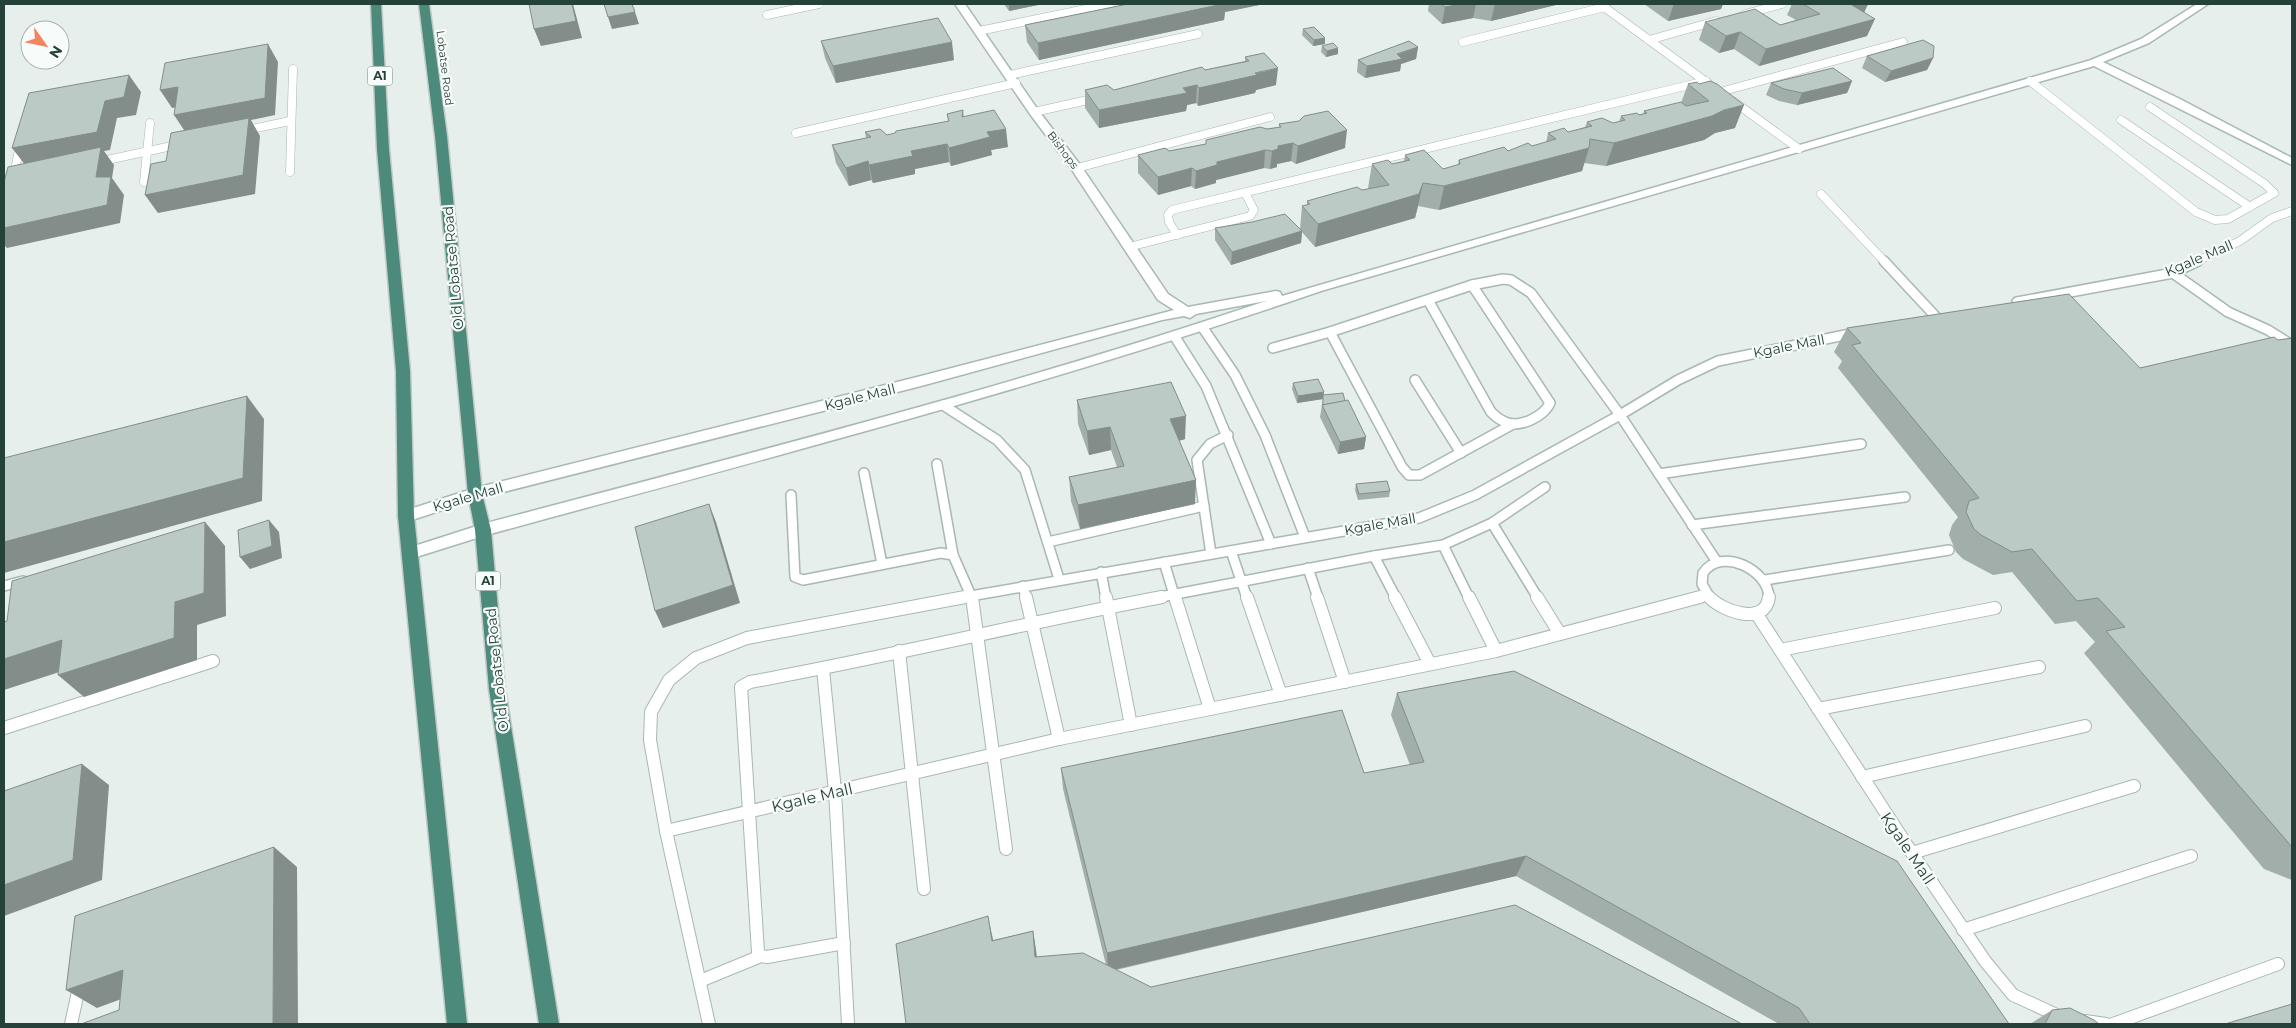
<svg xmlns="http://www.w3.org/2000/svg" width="2296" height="1028" font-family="Montserrat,sans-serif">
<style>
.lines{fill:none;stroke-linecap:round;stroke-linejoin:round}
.service-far2-casing{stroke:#a8b8b2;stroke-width:9}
.service-far1-casing{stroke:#a8b8b2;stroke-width:12}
.service-casing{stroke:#a8b8b2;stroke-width:14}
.minor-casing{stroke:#a8b8b2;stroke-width:3}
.trunk-casing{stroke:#c2cac8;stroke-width:3}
.service-far2{stroke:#fff;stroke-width:8}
.service-far1{stroke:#fff;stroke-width:9}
.service{stroke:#fff;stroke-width:12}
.minor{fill:#fff;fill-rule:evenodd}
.trunk{fill:#4c8a7c;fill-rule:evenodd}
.wall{fill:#a1aea9}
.shaded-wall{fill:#838d89}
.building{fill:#bbcac4;stroke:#838d89}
.labels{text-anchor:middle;stroke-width:4.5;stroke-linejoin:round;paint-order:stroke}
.far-street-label{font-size:11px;fill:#24423a;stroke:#f7fbf9}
.shield{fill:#f7fbf9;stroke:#637a73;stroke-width:1}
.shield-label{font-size:12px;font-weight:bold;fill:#24423a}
.street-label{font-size:14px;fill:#24423a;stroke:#f7fbf9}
.near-street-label{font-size:16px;fill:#24423a;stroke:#f7fbf9}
</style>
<rect width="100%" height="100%" fill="#e6efeb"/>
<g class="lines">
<!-- service-far2 casing -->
<g class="service-far2-casing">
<g id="service-far2">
<polyline points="1600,4 1709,84"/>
<polyline points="1745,14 1782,4"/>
<polyline points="767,15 819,4"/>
<polyline points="979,31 1110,4"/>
<polyline points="1649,40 1716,21"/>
<polyline points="1463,42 1605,7"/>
<polyline points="1010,75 1198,34"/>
<polyline points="2030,81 2196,212 2215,220 2228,219 2274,193 2265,184 2150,107"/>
<polyline points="1720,92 1903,42"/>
<polyline points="1733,101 1799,149"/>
<polyline points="1034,112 1097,98"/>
<polyline points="2121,120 2250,207"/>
<polyline points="242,131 290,121"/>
<polyline points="796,133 1016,83"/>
<polyline points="98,162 181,144"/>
<polyline points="1077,168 1270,117"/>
<polyline points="290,172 293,69"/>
<polyline points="14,176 20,144"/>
<polyline points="144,182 150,123"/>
<polyline points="1821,194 1885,262"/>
<polyline points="1177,235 1169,222 1168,215 1172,210 1706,81"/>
<polyline points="1129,247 1250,216 1254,210 1245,193"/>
<polyline points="2195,262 2240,241 2272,218 2292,211"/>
</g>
</g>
<!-- service-far1 casing -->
<g class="service-far1-casing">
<g id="service-far1">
<polyline points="1884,261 1937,318"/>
<polyline points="2173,273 2228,312 2268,330 2292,345"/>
<path d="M1428,300L1491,412C1496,417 1501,421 1508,423C1522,427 1544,416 1550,403L1472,285"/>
<polyline points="2017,302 2173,273 2198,261"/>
<polyline points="1203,328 1235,375 1265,435 1305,537"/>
<polyline points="1330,332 1402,467 1409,475 1420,475 1513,424"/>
<polyline points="1175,337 1206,386 1271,544"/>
<polyline points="1273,348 1330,332 1472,285 1503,279 1511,280 1531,293 1620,415 1717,562"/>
<polyline points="1415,380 1461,453"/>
<polyline points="943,405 997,440 1025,470 1059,579"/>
<polyline points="937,464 953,555"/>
<polyline points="864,473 882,564"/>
<polyline points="1659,474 1861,444"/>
<polyline points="791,495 795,577 803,580 941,553 953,555 972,598"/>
<polyline points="1492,523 1538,598"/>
<polyline points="1692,525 1905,497"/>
<polyline points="1048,542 1204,506"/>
<polyline points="1443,545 1469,598"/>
<polyline points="1231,551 1247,598"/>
<polyline points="1211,554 1197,460 1210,444 1228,435"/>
<polyline points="1374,556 1396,598"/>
<polyline points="1164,562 1175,598"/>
<polyline points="1308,568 1318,598"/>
<polyline points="1101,572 1106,598"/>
<polyline points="1765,580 1949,550"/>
<polyline points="4,586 23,581"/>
<polyline points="1023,586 1026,598"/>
<polyline points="959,598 1419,518 1475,495 1620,415 1678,380 1718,361 1855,333"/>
<polyline points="1155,598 1374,556 1443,545 1492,523 1545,487"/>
<polyline points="1696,598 1707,595"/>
<path d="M1710,598L1702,584L1703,573C1721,546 1769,570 1769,598"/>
</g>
</g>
<!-- service casing -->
<g class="service-casing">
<g id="service">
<polyline points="972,597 1006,849"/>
<polyline points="1026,597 1059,739"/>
<polyline points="1106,597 1131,725"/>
<polyline points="1175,597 1210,709 1496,651 1700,597"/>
<polyline points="1247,597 1281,695"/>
<polyline points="1317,597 1345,682"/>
<polyline points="1395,597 1430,664"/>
<polyline points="1469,597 1496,651"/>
<polyline points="1537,597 1560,634"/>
<path d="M1709,597C1722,611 1765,627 1769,597"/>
<polyline points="1756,613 1908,847 1985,961 2013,995 2061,1017"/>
<polyline points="1780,650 1995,608"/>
<polyline points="899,651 924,889"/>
<polyline points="823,669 835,791 848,1024"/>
<polyline points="1818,709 2039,667"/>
<polyline points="4,728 213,661"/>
<polyline points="1862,777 2085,726"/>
<polyline points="666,831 1059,739 1210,709"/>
<polyline points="1912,853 2134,786"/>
<polyline points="1963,930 2191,856"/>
<path d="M844,943L767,957L761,956L758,952L741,687L750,682C888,657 1024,623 1162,597"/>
<polyline points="700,981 761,956"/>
<polyline points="2085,1021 2106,1024"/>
<polyline points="71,1024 80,983"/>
<polyline points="709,1024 666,831 650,740 651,712 669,680 696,658 747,638 965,597"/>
<polyline points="2113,1024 2278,964"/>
</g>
</g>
<!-- minor casing -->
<g class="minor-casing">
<path id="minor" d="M955,4H965L1038,110L1081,166L1168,294L1188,307L1276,291L1280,292L1282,296L2091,60L2141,39L2197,4H2208L2149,43L2103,62L2180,99L2292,158V165L2094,66L1321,291C1046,386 764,459 483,536L410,559L405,557L402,553L405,549L483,524C745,454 1009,388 1266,301L1196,314L1190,318L1184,316L1162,320L921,386L476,499L406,522L401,520L398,516L401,512L475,488L921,376L1174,310L1158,300L1072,170L1030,114Z"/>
</g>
<!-- trunk casing -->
<g class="trunk-casing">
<g id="trunk">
<polygon points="371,4 381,4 389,149 410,371 414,516 467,1024 447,1024 398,516 396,371 377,149"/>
<polygon points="419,4 429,4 447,136 482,494 491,530 505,689 559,1024 539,1024 489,689 475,530 468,494 435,136"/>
</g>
</g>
<!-- service-far2 -->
<use href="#service-far2" class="service-far2"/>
<!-- service-far1 -->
<use href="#service-far1" class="service-far1"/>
<!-- service -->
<use href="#service" class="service"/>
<!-- minor -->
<use href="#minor" class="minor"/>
<!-- trunk -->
<use href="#trunk" class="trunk"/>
</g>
<!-- wall -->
<g class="wall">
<polygon points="1004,4 1043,4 1009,11"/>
<polygon points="1128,4 1264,4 1225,12 1224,20 1039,60 1027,42 1025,25"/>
<polygon points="1429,4 1560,4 1491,21 1473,18 1442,24 1428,11"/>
<polygon points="1644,4 1723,4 1721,9 1668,21"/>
<polygon points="1792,4 1868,4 1864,12 1867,36 1759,66 1734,49 1719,53 1699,40 1705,22 1780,25 1796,20 1787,15"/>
<polygon points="1303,29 1325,38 1325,44 1313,46 1302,35"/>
<polygon points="821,41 954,60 836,83 825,58"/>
<polygon points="1322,46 1338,54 1326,57 1321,52"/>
<polygon points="1418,47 1416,59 1401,64 1400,71 1365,78 1357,72 1358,60"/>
<polygon points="1867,56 1933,58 1927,70 1885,82 1862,68"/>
<polygon points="1245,57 1276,85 1256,90 1255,93 1198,106 1196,103 1187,105 1186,111 1099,128 1085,108 1085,90 1114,90 1245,61"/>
<polygon points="1852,81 1847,93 1797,105 1779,101 1766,95 1771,83"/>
<polygon points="1697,82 1735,128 1715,133 1704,140 1606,166 1584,163 1582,171 1439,210 1418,206 1415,218 1315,247 1302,232 1301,243 1231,265 1215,240 1215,228 1252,222 1300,229 1302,206 1307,205 1307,201 1369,189 1368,188 1372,164 1392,164 1404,161 1405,155 1443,169 1458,165 1459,160 1532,146 1546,143 1548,133 1568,132 1585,127 1587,122 1613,123 1619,122 1621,116 1643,114 1644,111 1681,103 1688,84"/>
<polygon points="963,110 964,117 1008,147 991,150 992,155 951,166 949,162 915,169 915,174 873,183 871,180 849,186 836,163 832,145 866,138 865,132 887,135 948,121 947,114"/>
<polygon points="1279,124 1345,148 1296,164 1291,161 1277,164 1277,167 1270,169 1264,168 1216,180 1216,183 1195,189 1191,186 1158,195 1138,173 1138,155 1169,151 1206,144 1206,140 1279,127"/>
<polygon points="1847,328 2140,368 2292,338 2292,880 2264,869 2084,653 2095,642 2076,621 2055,624 2012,572 1993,575 1963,559 1956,552 1949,535 1952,525 1958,517 1838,368 1842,361 1834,352"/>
<polygon points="1293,383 1324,392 1323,395 1345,401 1366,437 1364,449 1338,454 1320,417 1323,399 1297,403 1292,389"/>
<polygon points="1077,400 1185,439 1179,441 1195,504 1080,529 1071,501 1069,477 1117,467 1111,450 1089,455 1078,424"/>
<polygon points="1356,484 1390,491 1389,497 1358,500 1355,490"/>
<polygon points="1397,693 2009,1024 1779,1024 1516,876 1116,970 1151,987 1742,1024 906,1024 992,935 993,940 1033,931 1037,957 1106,965 1063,789 1061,768 1364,773 1410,765 1391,715"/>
<polygon points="2052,1010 2099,1024 2030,1024"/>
</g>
<!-- shaded-wall -->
<g class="shaded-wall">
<polygon points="572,4 573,4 582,38 541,46 534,29"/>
<polygon points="1009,4 1043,4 1009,11"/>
<polygon points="1223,4 1264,4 1225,12 1224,20 1039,60 1038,43"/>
<polygon points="1461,4 1476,4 1473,18 1442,24 1445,7"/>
<polygon points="1495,4 1560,4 1491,21"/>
<polygon points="1674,4 1723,4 1721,9 1668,21"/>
<polygon points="1855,4 1868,4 1862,17 1852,5"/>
<polygon points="635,12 639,24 612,29 608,17"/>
<polygon points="1875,19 1867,36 1759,66 1766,49"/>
<polygon points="1740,32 1734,49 1719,53 1726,36"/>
<polygon points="1325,38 1325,44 1313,46 1314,40"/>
<polygon points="952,42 954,60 836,83 833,66"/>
<polygon points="268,44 278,62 275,115 251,120 260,136 255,194 158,213 145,195 186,133 174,115"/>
<polygon points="1418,47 1416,59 1401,64 1400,71 1365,78 1367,66"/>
<polygon points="1338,48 1338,54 1326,57 1327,51"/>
<polygon points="1933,58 1927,70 1885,82 1891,71"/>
<polygon points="1278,68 1276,85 1256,90 1255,93 1198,106 1199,88"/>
<polygon points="129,75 141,92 136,115 117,118 110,150 104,151 114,165 112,178 124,195 120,223 7,248 4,245 4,228 96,177 26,166 12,148 105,101"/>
<polygon points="1852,81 1847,93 1797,105 1802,93"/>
<polygon points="1197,85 1196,103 1187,105 1186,111 1099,128 1099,110"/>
<polygon points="178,87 190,105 172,108 160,90"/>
<polygon points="1744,105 1735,128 1715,133 1704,140 1606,166 1614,143 1724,110"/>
<polygon points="1006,129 1008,147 991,150 992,155 951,166 949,148 987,132"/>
<polygon points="1347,130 1345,148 1296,164 1298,146"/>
<polygon points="1293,143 1291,161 1277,164 1277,167 1270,169 1272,151 1278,146"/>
<polygon points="947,144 949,162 915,169 915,174 873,183 869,165 911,151"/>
<polygon points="1589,148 1582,171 1439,210 1444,186"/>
<polygon points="1265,150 1264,168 1216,180 1216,183 1195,189 1196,171 1217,162"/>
<polygon points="868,161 871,180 849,186 846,168"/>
<polygon points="1192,168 1191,186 1158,195 1158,177"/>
<polygon points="1423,183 1418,206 1415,218 1315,247 1318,224"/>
<polygon points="1302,231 1301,243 1231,265 1232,252"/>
<polygon points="1324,392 1323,399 1297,403 1298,396"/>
<polygon points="247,396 264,419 262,501 4,573 4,542"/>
<polygon points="1186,416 1185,439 1170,443 1170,419"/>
<polygon points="1110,427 1111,450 1089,455 1087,431"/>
<polygon points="1366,437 1364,449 1338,454 1340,442"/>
<polygon points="1196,480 1195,504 1080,529 1078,505"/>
<polygon points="709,504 716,522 740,603 663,628 655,611"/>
<polygon points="269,520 279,532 282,558 250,569 240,557"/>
<polygon points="205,522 225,546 226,616 197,625 197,660 84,697 58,675 175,602"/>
<polygon points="62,640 87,663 4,690 4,659"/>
<polygon points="82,764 109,785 102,880 4,916 4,885"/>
<polygon points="274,847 297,867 298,1024 273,1024"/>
<polygon points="1526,856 1516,876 1108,971 1107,953"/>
<polygon points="988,916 992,935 996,959 992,941"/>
<polygon points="1033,931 1036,950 1038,975 1035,957"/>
<polygon points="123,970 151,988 97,1008 66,990"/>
</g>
<!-- building -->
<g class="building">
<polygon points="529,4 572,4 576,21 534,29"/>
<polygon points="604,4 632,4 635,12 608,17"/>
<polygon points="1128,4 1223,4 1038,43 1025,25"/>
<polygon points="1441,4 1461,4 1445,7"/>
<polygon points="1803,4 1855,4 1852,5 1875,19 1766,49 1740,32 1726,36 1705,22 1755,9 1780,25 1820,14"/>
<polygon points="938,18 952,42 833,66 821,41"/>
<polygon points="1314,27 1325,38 1314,40 1303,29"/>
<polygon points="1923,40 1934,46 1933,58 1891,71 1867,56"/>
<polygon points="1409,41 1418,47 1397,54 1402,59 1367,66 1358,60"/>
<polygon points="1333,43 1338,48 1327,51 1322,46"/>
<polygon points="268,44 265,98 174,115 178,87 160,90 165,63"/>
<polygon points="1264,53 1278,68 1255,73 1257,75 1199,88 1197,85 1183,88 1187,93 1099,110 1085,90 1107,85 1114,90 1202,67 1205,70 1249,61 1245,57"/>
<polygon points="1833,68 1852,81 1802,93 1784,89 1771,83"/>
<polygon points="129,75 124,97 105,101 97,132 12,148 29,93"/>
<polygon points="1710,81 1717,84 1744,105 1724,110 1712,116 1614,143 1590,139 1589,148 1444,186 1423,183 1419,194 1318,224 1302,206 1310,204 1307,201 1357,187 1362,190 1389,185 1372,164 1388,160 1392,164 1410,160 1405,155 1424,150 1443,169 1460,164 1459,160 1504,147 1508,151 1528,143 1532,146 1556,139 1548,133 1564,128 1568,132 1592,126 1587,122 1602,118 1613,123 1625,120 1621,116 1637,113 1639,115 1647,113 1644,111 1681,102 1686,106 1709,101 1688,84 1697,82 1699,84"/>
<polygon points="963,110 962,117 994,110 1006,129 987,132 990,137 949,148 947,144 911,151 913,156 869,165 868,161 846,168 832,145 871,137 865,132 880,129 887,135 895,133 896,131 949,121 947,114"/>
<polygon points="1328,111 1347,130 1298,146 1293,143 1278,146 1278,149 1272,151 1265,150 1217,162 1217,165 1196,171 1192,168 1158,177 1138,155 1165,148 1169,151 1206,144 1206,140 1260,127 1267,129 1281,127 1279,124 1299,121 1304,116"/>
<polygon points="249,118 243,175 145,195 151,164 166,161 171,133"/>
<polygon points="101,147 96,177 111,177 107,205 4,228 4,182 8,167"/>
<polygon points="1285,214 1302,231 1232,252 1215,228 1252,222"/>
<polygon points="2069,294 2140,368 2274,337 2278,340 2292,338 2292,847 2106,631 2125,627 2098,598 2077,601 2032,549 2012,552 1981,535 1974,529 1966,512 1969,501 1979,498 1852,345 1861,343 1847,328"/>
<polygon points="1318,379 1324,392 1298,396 1293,383"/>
<polygon points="1171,382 1186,416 1170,419 1196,480 1078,505 1069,477 1124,466 1110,427 1087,431 1077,400"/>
<polygon points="1343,393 1345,401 1323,405 1323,395"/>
<polygon points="247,396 243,478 4,542 4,458"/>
<polygon points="1348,400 1366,437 1340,442 1322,405"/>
<polygon points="1387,481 1390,491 1359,494 1356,484"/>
<polygon points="709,504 733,585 655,611 635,527"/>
<polygon points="269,520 272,546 240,557 238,530"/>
<polygon points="205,522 204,593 175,602 174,638 58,675 62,640 4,659 4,622 7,621 12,581"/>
<polygon points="1514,671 1897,861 2009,1024 1810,1024 1799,1008 1526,856 1107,953 1061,768 1342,710 1364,773 1424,762 1397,693"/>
<polygon points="82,764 73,860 4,885 4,791"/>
<polygon points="274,847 273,1024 81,1024 119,1010 123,970 66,990 75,916"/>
<polygon points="1515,905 1742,1024 906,1024 896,944 988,916 992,941 1033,931 1035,957 1083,953 1151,987"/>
<polygon points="2292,1004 2292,1024 2225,1024"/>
<polygon points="2070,1008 2094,1020 2099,1024 2045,1024 2052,1010"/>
</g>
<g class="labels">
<!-- far-street labels -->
<g class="far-street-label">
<text transform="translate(445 68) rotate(83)" y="4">Lobatse Road</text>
<text transform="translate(1063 150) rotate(53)" y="4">Bishops</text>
</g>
<!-- shield labels -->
<g class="shield">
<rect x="367.5" y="66.5" width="25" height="19" rx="4"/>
<rect x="475.5" y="571.5" width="25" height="19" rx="4"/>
</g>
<g class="shield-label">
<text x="380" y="80">A1</text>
<text x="488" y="585">A1</text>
</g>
<!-- street labels -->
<g class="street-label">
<text transform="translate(2199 258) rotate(-23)" y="5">Kgale Mall</text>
<text transform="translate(453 268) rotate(-95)" y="5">Old Lobatse Road</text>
<text transform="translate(1789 346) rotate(-11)" y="5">Kgale Mall</text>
<text transform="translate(860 397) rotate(-14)" y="5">Kgale Mall</text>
<text transform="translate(468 497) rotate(-16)" y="5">Kgale Mall</text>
<text transform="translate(1380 524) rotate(-10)" y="5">Kgale Mall</text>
<text transform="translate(497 670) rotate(-96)" y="5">Old Lobatse Road</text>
</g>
<!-- near-street labels -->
<g class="near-street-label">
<text transform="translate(812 797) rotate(-13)" y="6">Kgale Mall</text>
<text transform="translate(1908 848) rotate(56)" y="6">Kgale Mall</text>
</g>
</g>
<!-- border -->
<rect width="2296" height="1028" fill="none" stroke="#24423a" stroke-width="10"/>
<!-- north arrow -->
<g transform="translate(45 45) rotate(123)"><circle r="24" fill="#f7fbf9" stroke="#a3b1ad"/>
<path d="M0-4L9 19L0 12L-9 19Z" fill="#f4845f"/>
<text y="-8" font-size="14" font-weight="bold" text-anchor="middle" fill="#24423a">N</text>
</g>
</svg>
